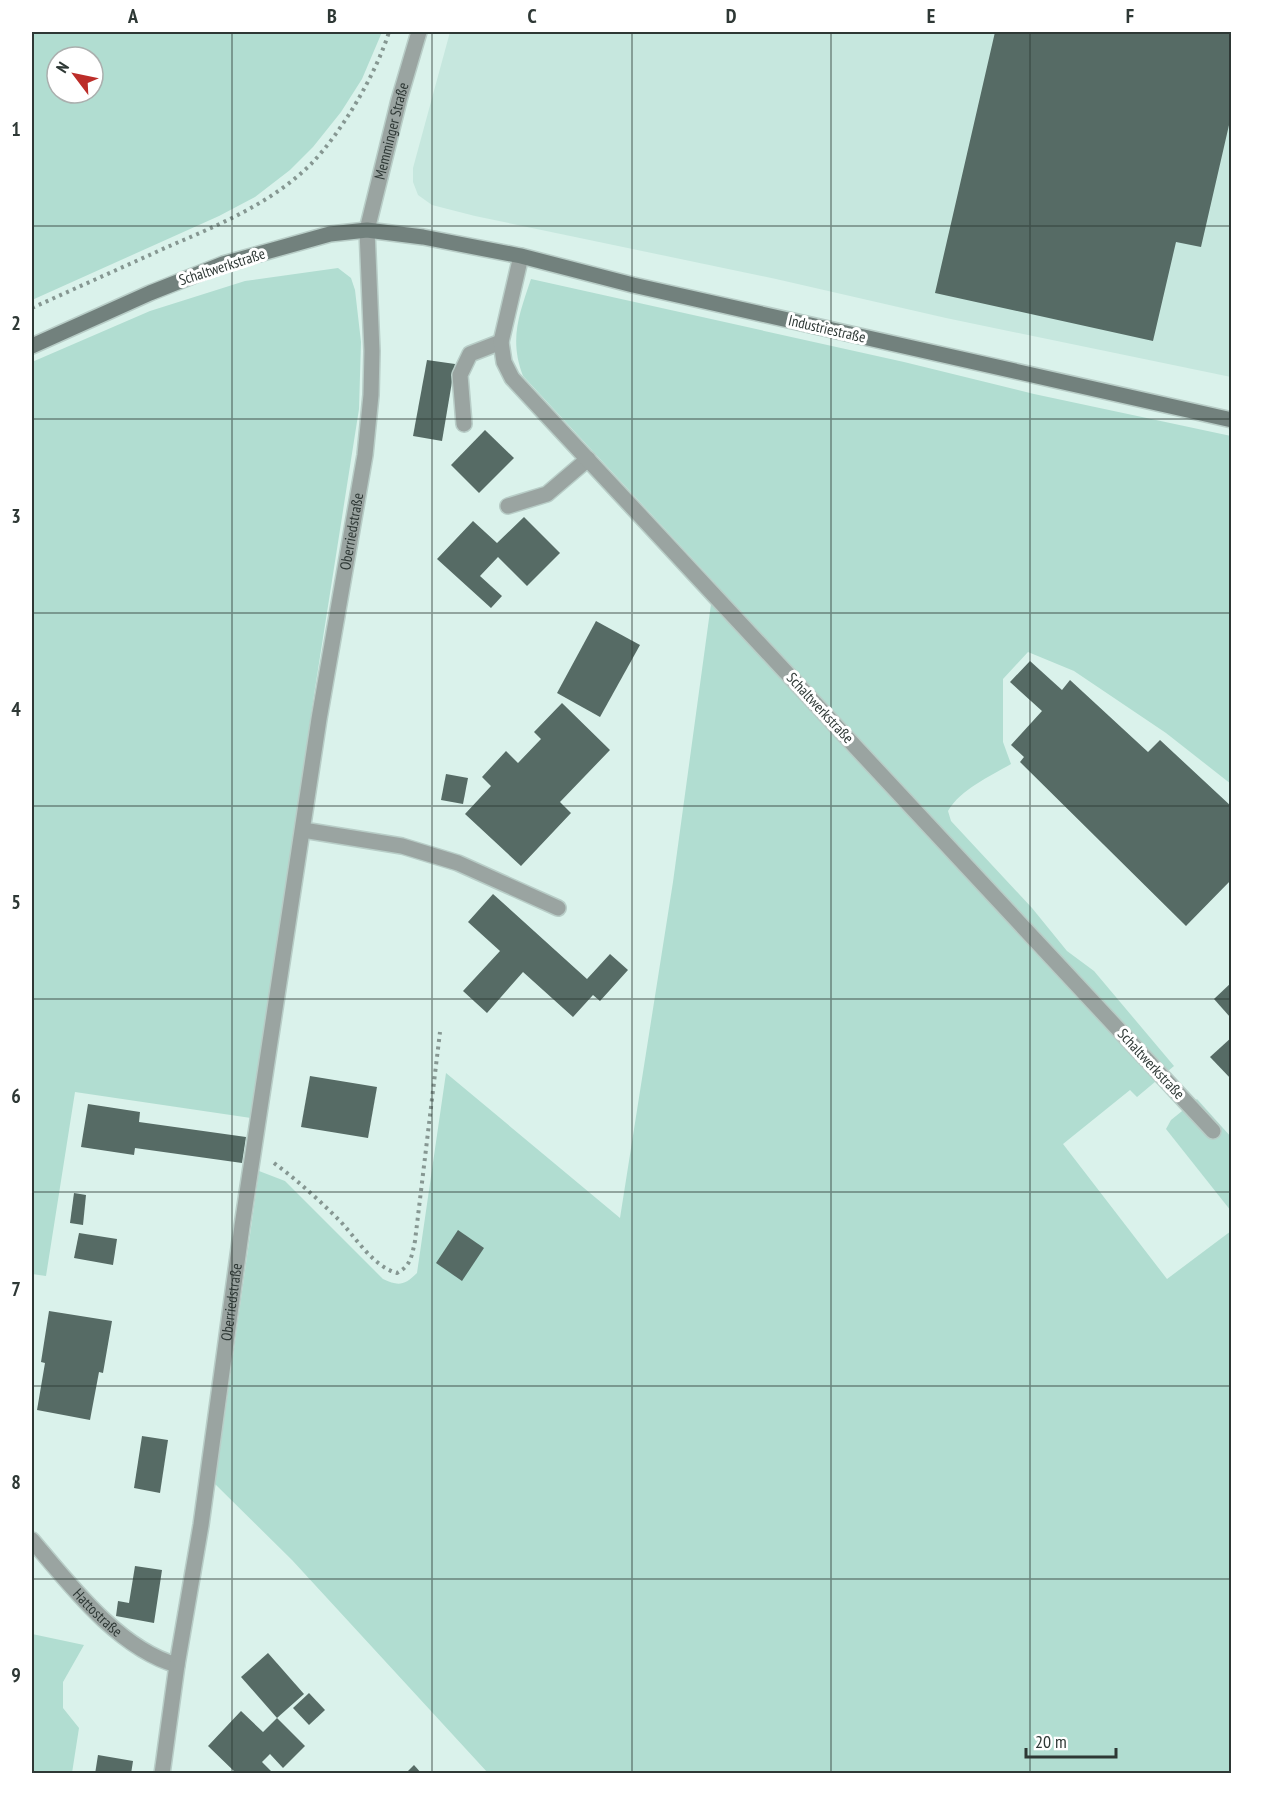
<svg xmlns="http://www.w3.org/2000/svg" width="1263" height="1805" font-family="'PT Sans Narrow',sans-serif">
<style>
.built{fill:#c6e7de}
.green{fill:#b1ddd1;fill-rule:evenodd}
.building{fill:#566b65}
.lines{fill:none;stroke-linecap:round;stroke-linejoin:round}
.lane-casing{stroke:#b8cdc7;stroke-width:18}
.street-casing{stroke:#b8cdc7;stroke-width:18}
.secondary-casing{stroke:#b8cdc7;stroke-width:18}
.path{stroke:#869792;stroke-width:4;stroke-dasharray:3 4.5;stroke-linecap:butt}
.lane{stroke:#9aa4a1;stroke-width:15}
.street{stroke:#9aa4a1;stroke-width:15}
.secondary{stroke:#72817d;stroke-width:15}
.grid{fill:none;stroke:#2e3835;stroke-width:1.5;stroke-opacity:0.55}
.labels{text-anchor:middle;stroke-width:6;stroke-linejoin:round;paint-order:stroke}
.street-label{font-size:15px;fill:#2e3835;stroke:#fff}
.neatline{fill:none;stroke:#2e3835;stroke-width:2}
.grid-label{font-size:20px;text-anchor:middle;font-weight:bold;fill:#2e3835}
</style>
<rect width="100%" height="100%" fill="#daf2eb"/>
<!-- built -->
<polygon class="built" points="450,32 1231,32 1231,377 946,318 776,279 475,216 432,205 418,195 413,182 413,168"/>
<!-- green -->
<g class="green">
<path d="M32,32H382L362,79L341,112L313,147L290,170L255,197L219,216L32,300ZM57,57H93V93H57Z"/>
<polygon points="338,268 351,278 355,290 361,342 359,409 314,695 251,1118 75,1092 46,1276 32,1274 32,362 150,311 245,281"/>
<path d="M531,279L904,362L1034,394L1231,436V784L1166,733L1074,671L1028,652L1003,679V742L1011,764C989,777 961,789 948,811L951,821L1032,908L1067,951L1094,971L1174,1066L1137,1097L1130,1090L1063,1144L1167,1279L1231,1231V1773H488L292,1560L215,1484L259,1171L285,1181L383,1279C398,1286 404,1286 417,1273L446,1073L620,1218L673,882L714,582L523,376C509,339 519,315 531,279Z"/>
<polygon points="1197,1099 1231,1137 1231,1211 1166,1129 1171,1120"/>
<polygon points="32,1634 84,1645 63,1682 63,1708 79,1728 72,1773 32,1773"/>
</g>
<!-- building -->
<g class="building">
<polygon points="995,32 1232,32 1232,112 1201,247 1176,242 1153,341 935,293"/>
<polygon points="427,360 455,364 442,441 413,436"/>
<polygon points="485,430 514,458 479,493 451,465"/>
<polygon points="524,517 560,553 527,586 498,557 480,576 502,596 491,608 437,559 473,521 497,543"/>
<polygon points="596,621 640,645 600,717 557,693"/>
<polygon points="1030,661 1062,690 1070,680 1148,752 1160,740 1232,807 1232,879 1186,926 1020,762 1024,757 1011,745 1042,711 1010,682"/>
<polygon points="562,703 610,750 560,802 571,813 521,866 465,814 491,786 482,777 506,751 518,763 541,739 534,732"/>
<polygon points="446,774 468,778 463,804 441,800"/>
<polygon points="493,894 587,979 610,954 628,970 600,1001 593,995 573,1017 523,972 487,1013 463,991 500,951 468,922"/>
<polygon points="1232,982 1232,1015 1230,1017 1214,999"/>
<polygon points="1232,1037 1232,1080 1210,1057"/>
<polygon points="310,1076 377,1087 368,1138 301,1127"/>
<polygon points="88,1104 140,1112 139,1122 246,1137 242,1163 135,1148 134,1155 81,1147"/>
<polygon points="74,1193 86,1195 83,1225 70,1223"/>
<polygon points="458,1230 484,1248 462,1281 436,1263"/>
<polygon points="79,1233 117,1239 113,1265 74,1258"/>
<polygon points="49,1311 112,1321 103,1373 99,1372 90,1420 37,1410 45,1363 41,1362"/>
<polygon points="142,1436 168,1440 160,1493 134,1488"/>
<polygon points="135,1566 162,1570 154,1623 116,1616 118,1601 129,1603"/>
<polygon points="268,1653 304,1694 277,1718 241,1677"/>
<polygon points="309,1693 325,1710 309,1725 293,1708"/>
<polygon points="241,1711 263,1732 277,1718 305,1746 283,1768 270,1754 262,1762 274,1774 237,1774 208,1746"/>
<polygon points="98,1755 133,1761 131,1774 95,1774"/>
<polygon points="414,1765 422,1774 405,1774"/>
</g>
<g class="lines">
<!-- lane casing -->
<g class="lane-casing">
<g id="lane">
<polyline points="464,424 460,375 470,354 501,342"/>
<polyline points="508,506 547,494 588,459"/>
<polyline points="303,830 402,846 458,863 558,908"/>
</g>
</g>
<!-- street casing -->
<g class="street-casing">
<g id="street">
<polyline points="521,256 501,342 504,362 512,378 1213,1131"/>
<path id="s1" d="M32,1540C70,1585 119,1649 177,1665"/>
<path id="s2" d="M162,1774L177,1665L201,1525L242,1226L319,719L365,455L371,395L372,351L367,230L399,100L419,32"/>
</g>
</g>
<!-- secondary casing -->
<g class="secondary-casing">
<polyline id="secondary" points="32,346 150,293 223,264 330,234 367,230 423,237 521,256 633,285 1232,420"/>
</g>
<!-- path -->
<g class="path">
<path d="M32,308C76,288 121,268 165,248C216,226 271,204 311,164C342,132 376,74 389,32"/>
<path d="M274,1163C297,1180 318,1199 338,1219C356,1237 372,1266 397,1273C411,1266 412,1255 415,1241L440,1032"/>
</g>
<!-- lane -->
<use href="#lane" class="lane"/>
<!-- street -->
<use href="#street" class="street"/>
<!-- secondary -->
<use href="#secondary" class="secondary"/>
</g>
<!-- grid -->
<path class="grid" d="M232,32V1774M432,32V1774M632,32V1774M831,32V1774M1030,32V1774M32,226H1232M32,419H1232M32,613H1232M32,806H1232M32,999H1232M32,1192H1232M32,1386H1232M32,1579H1232"/>
<g class="labels">
<!-- street labels -->
<g class="street-label">
<text dy="5" stroke="none"><textPath href="#s2" startOffset="1662">Memminger Straße</textPath></text>
<text transform="translate(222 267) rotate(-18)" y="5">Schaltwerkstraße</text>
<text transform="translate(827 329) rotate(13)" y="5">Industriestraße</text>
<text dy="5" stroke="none"><textPath href="#s2" startOffset="1257">Oberriedstraße</textPath></text>
<text transform="translate(820 708) rotate(47)" y="5">Schaltwerkstraße</text>
<text transform="translate(1151 1064) rotate(47)" y="5">Schaltwerkstraße</text>
<text dy="5" stroke="none"><textPath href="#s2" startOffset="477">Oberriedstraße</textPath></text>
<text dy="5" stroke="none"><textPath href="#s1" startOffset="98">Hattostraße</textPath></text>
</g>
</g>
<!-- border -->
<rect width="1263" height="1805" fill="none" stroke="#ffffff" stroke-width="66"/>
<!-- north arrow -->
<g transform="translate(75 75) rotate(302)"><circle r="28" fill="#ffffff" stroke="#abafae" stroke-width="1.5"/>
<path d="M0-4.5L10 22L0 15L-10 22Z" fill="#bc2d29"/>
<text y="-9" font-size="16" font-weight="bold" text-anchor="middle" fill="#2e3835">N</text>
</g>
<!-- scale -->
<path d="M1026 1748v9h90v-9" fill="none" stroke="#2e3835" stroke-width="3"/>
<text x="1035" y="1748" font-size="18" fill="#2e3835" stroke="#ffffff" stroke-width="4.5" paint-order="stroke">20 m</text>
<rect x="33" y="33" width="1197" height="1739" class="neatline"/>
<g class="grid-label">
<text x="133" y="23">A</text>
<text x="332" y="23">B</text>
<text x="532" y="23">C</text>
<text x="731" y="23">D</text>
<text x="931" y="23">E</text>
<text x="1130" y="23">F</text>
<text x="16" y="136">1</text>
<text x="16" y="330">2</text>
<text x="16" y="523">3</text>
<text x="16" y="716">4</text>
<text x="16" y="909">5</text>
<text x="16" y="1103">6</text>
<text x="16" y="1296">7</text>
<text x="16" y="1489">8</text>
<text x="16" y="1682">9</text>
</g>
</svg>
